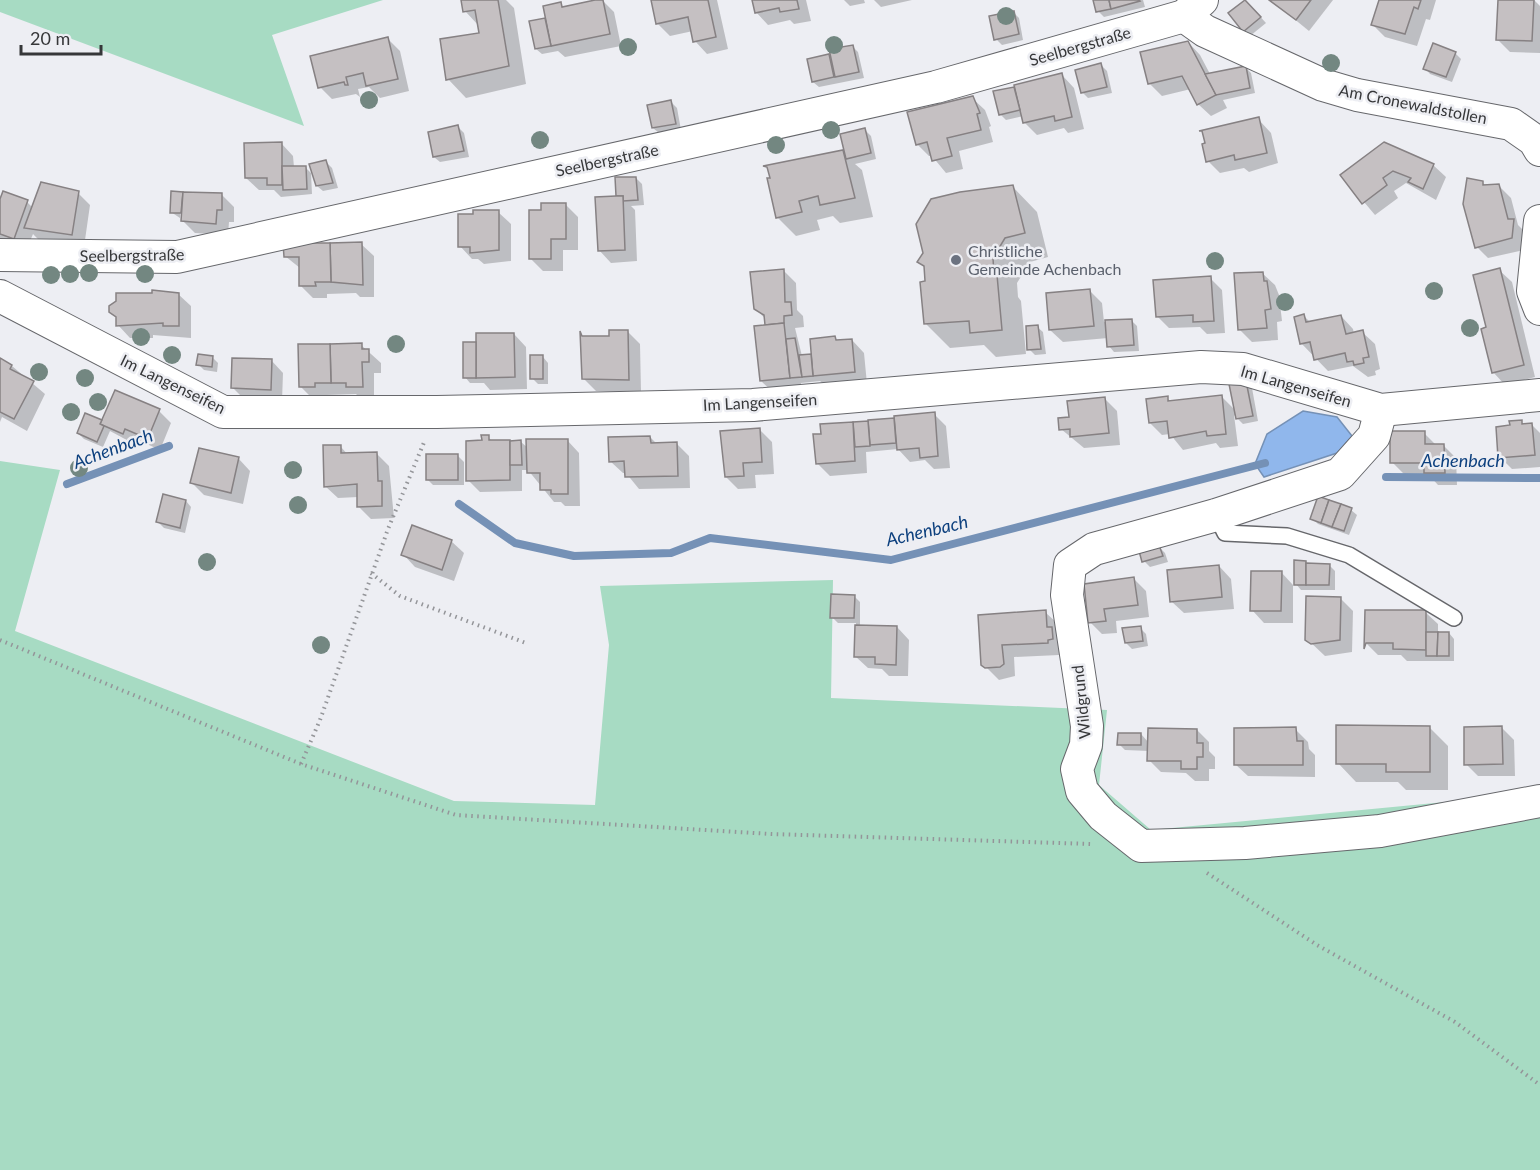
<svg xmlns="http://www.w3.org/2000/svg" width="1540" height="1170" font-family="Lato,sans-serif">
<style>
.green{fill:#a7dbc3}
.water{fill:#90b7ec;stroke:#7591b6;stroke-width:1.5}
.shadow{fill:#0003}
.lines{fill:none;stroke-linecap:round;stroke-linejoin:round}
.stream{stroke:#7591b6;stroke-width:8}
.building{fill:#c5c0c2;stroke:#868183;stroke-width:1.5}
.lane-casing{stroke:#66676b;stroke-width:18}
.street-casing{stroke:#66676b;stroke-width:34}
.path{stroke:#949599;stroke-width:4;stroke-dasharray:1.5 4.5;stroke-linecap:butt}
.lane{stroke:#fff;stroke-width:15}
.street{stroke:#fff;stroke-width:32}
.tree{fill:#738781}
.worship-dot{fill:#6b7280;stroke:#edeef3;stroke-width:2}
.labels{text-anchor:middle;stroke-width:5;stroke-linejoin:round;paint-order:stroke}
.street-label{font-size:16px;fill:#363739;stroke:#edeef3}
.worship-label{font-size:16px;fill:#5b616d;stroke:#edeef3;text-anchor:start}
.water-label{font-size:18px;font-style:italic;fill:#0d407e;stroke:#edeef3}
</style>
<rect width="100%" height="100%" fill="#edeef3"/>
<!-- green -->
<g class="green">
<polygon points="0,0 383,0 272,35 304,126 0,12"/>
<polygon points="0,461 60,470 15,631 454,801 595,805 609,645 600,586 833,580 831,698 1107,710 1099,785 1151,830 1540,793 1540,1170 0,1170"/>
</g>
<!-- water -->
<polygon class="water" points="1303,411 1337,417 1352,436 1337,453 1264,477 1255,464 1267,434"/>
<!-- shadow -->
<g class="shadow">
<polygon points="463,0 506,0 514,8 526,84 466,98 448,79 481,34 479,26 465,11"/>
<polygon points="602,0 614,12 621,46 565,57 558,51 542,54 536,49 530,22 547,19 560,4 565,8"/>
<polygon points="652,0 717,0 728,49 707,54 695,41 693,31 670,36 657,23"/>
<polygon points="753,0 806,0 811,21 794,24 790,20 768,25 756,12"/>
<polygon points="844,0 864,0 865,3 850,6"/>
<polygon points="874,0 912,0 881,7"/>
<polygon points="1095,0 1143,0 1145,7 1104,17 1098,11"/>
<polygon points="1271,0 1333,0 1309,31"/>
<polygon points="1379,0 1436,0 1430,20 1426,19 1417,46 1385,37 1373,25"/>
<polygon points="1500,0 1534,0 1540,6 1540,53 1510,52 1498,40"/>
<polygon points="1246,1 1266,23 1250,36 1230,14"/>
<polygon points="1013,12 1019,18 1023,40 1002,45 996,39"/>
<polygon points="388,39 400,51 409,91 380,98 369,87 358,89 360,97 356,94 332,99 320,87"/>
<polygon points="1188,42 1200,55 1210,74 1245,67 1251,73 1255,93 1223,100 1227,108 1211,116 1198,104 1191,89 1162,96 1149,83"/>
<polygon points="852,46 858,52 864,78 819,87 813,82 808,60 832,55"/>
<polygon points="1455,53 1461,59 1452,82 1430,74 1425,68"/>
<polygon points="1101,65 1107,71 1112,93 1088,98 1082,92"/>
<polygon points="1062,75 1074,88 1084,129 1068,133 1064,128 1037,135 1024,122 1023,116 1006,120 1000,114 1014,88 1017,92"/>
<polygon points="972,98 985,110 991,126 989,127 993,142 959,151 963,169 946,173 932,156 929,156 917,144"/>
<polygon points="671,102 677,108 681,130 659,133 653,128"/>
<polygon points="1259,120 1271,133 1278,163 1249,172 1244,168 1220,173 1208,161"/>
<polygon points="458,127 464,133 469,157 440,162 434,157"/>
<polygon points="865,130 871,136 876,159 855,164 862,170 873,217 840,223 833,216 817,220 820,230 796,236 778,218 843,152 846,155"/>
<polygon points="281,143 293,156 294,167 305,167 311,173 312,194 281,197 274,190 259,190 246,178"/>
<polygon points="326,162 332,168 338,188 323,191 317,186"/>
<polygon points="1433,165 1446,177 1436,200 1406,183 1394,191 1398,198 1375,215 1342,176"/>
<polygon points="636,178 642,184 644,205 631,206 635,210 637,261 611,263 599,250 618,198"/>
<polygon points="1482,182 1486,186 1499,186 1511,198 1518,225 1526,233 1524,250 1488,258 1476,246"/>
<polygon points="1013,187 1037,212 1048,257 1030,262 1017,283 1018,297 1021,301 1026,354 996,357 984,345 950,348 926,324 925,268 919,262 924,253"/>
<polygon points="172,192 222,195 234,207 234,222 229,222 228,235 195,233 183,221 184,196 181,196 180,218 171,212"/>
<polygon points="78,193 90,205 84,247 38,239 33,234 26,251 0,241 0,200 27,202 33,208"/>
<polygon points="566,205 578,217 578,250 563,250 563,271 543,271 531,259 543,211"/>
<polygon points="498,212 511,224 511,261 484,264 478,259 472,259 460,246 459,215"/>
<polygon points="361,244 374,256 374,297 360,297 356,293 327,294 327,298 313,298 301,286 300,268 285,256"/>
<polygon points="783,270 796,283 797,310 803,316 804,327 795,328 802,356 813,355 835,338 839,342 852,340 864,353 867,384 827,387 820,381 801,383 801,390 774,393 761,381 767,326 766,319 755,309"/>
<polygon points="1499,270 1512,282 1535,377 1505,385 1493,372 1488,328"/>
<polygon points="1262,273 1275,285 1279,295 1282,321 1277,322 1278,340 1252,342 1239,329"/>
<polygon points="1210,278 1222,290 1225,333 1207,334 1200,327 1169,328 1157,316"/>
<polygon points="1090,291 1102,303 1104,322 1131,320 1137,326 1139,351 1114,352 1109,346 1108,338 1063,342 1050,330"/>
<polygon points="178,294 191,306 191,338 153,335 153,338 130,338 118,325 118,319 110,312"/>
<polygon points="1304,316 1311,323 1341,316 1353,329 1354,334 1362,332 1375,344 1380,369 1375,371 1376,375 1368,377 1353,366 1328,371 1301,343"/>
<polygon points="1037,327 1043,332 1046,354 1035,355 1029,349"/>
<polygon points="628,332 640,344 641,392 596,391 583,378 611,337"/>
<polygon points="514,334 526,347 527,389 490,390 484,383 470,383 465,377 475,344"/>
<polygon points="361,345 381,363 381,373 374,373 374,398 360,398 356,394 327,395 327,399 313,399 301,387"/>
<polygon points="212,357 218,363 217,372 204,370 198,364"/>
<polygon points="543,357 548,363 548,384 538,384 532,378"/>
<polygon points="0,360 12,366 45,394 27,431 2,417 0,422"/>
<polygon points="271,360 283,373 282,401 245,400 233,388"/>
<polygon points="1246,382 1252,388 1258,421 1243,424 1234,415 1238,446 1220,448 1216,443 1183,450 1170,434 1162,435 1150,423 1167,398 1171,402 1221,396 1236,411"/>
<polygon points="1105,399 1117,411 1120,445 1084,448 1061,429 1070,419"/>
<polygon points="159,411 171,423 160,450 138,440 136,445 110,431 103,447 84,439 78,433 86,415 102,424"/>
<polygon points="934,414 946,426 950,468 934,469 925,460 910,462 898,449 866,452 867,473 830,476 817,463 823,435 853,424 893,419 896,422"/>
<polygon points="1521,421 1525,426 1532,425 1540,433 1540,467 1512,469 1500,457 1512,427"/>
<polygon points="759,429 772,442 774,474 755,475 756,488 738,489 726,477"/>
<polygon points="1424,433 1437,446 1444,446 1456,458 1457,485 1438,485 1428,474 1404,474 1392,462"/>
<polygon points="488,437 493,442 521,442 528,448 567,440 579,453 580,506 565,506 561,502 554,502 528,470 522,470 522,491 480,492 468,480 483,442"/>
<polygon points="650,437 657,444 677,444 689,456 690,488 639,489 626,473 623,473 610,461"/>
<polygon points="341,447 348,455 377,454 389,466 394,518 371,519 358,506 358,497 338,498 325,486"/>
<polygon points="458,456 464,462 464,485 433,485 427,479"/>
<polygon points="238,458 250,471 243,504 204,495 192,483"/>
<polygon points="186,501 191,507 185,533 164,528 158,522"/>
<polygon points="1351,510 1357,515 1349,535 1318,524 1312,518"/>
<polygon points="451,541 464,553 454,581 415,567 403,554"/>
<polygon points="1159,547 1165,553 1168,562 1150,567 1144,561"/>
<polygon points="1296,562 1329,565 1335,571 1335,590 1301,590 1296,584"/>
<polygon points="1219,566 1231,579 1234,609 1184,613 1171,601"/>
<polygon points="1281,572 1293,585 1293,623 1264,623 1252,610"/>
<polygon points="1134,579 1146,591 1149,617 1116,621 1117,633 1102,634 1090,622"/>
<polygon points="854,596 860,602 860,626 897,627 909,640 908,676 889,676 882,669 868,668 855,656 856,623 838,623 832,617"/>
<polygon points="1340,598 1353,611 1352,652 1325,656 1307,639"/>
<polygon points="1045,612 1058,624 1064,651 1059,652 1059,655 1014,657 1015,676 999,680 983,664 980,617"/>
<polygon points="1425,612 1438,624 1438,633 1449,633 1454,639 1454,661 1407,661 1401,655 1378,655 1366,643"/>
<polygon points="1140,628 1146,634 1148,646 1132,649 1126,643"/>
<polygon points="1429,727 1448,746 1448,790 1406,790 1398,782 1356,782 1338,763"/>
<polygon points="1502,728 1514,740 1515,776 1478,776 1466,764"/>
<polygon points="1197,730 1209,742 1209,751 1215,757 1215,769 1209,769 1209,781 1195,781 1186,773 1161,772 1149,760 1149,751 1125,750 1119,744 1141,734 1149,743"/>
<polygon points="1296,730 1308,742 1309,749 1315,755 1315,777 1248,776 1235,764"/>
</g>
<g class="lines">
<!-- stream -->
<g class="stream">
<polyline points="1386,477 1540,478"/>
<polyline points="67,484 169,446"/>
<polyline points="459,504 515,543 574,556 671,553 710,538 891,560 1265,463"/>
</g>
</g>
<!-- building -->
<g class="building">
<polygon points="461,0 498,0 509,66 446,80 440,39 479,33 475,10 463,12"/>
<polygon points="595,0 603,0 610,34 551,46 543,6 561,2 562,7"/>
<polygon points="651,0 708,0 716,37 693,42 688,17 656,24"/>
<polygon points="752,0 797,0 799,9 780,12 779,8 755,13"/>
<polygon points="1093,0 1109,0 1111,9 1096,12"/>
<polygon points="1109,0 1139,0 1140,1 1111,9"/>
<polygon points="1245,0 1261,17 1243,32 1228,13"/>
<polygon points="1269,0 1311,0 1296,20"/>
<polygon points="1379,0 1421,0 1418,9 1414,7 1405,34 1371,25"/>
<polygon points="1498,0 1534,0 1532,41 1496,40"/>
<polygon points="1014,11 1019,34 994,40 989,16"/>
<polygon points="545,18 551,46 535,49 529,21"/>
<polygon points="388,37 398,79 366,86 363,73 346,77 348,85 345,85 344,82 318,88 310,56"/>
<polygon points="1188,41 1216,95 1197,105 1182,76 1148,84 1140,52"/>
<polygon points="1433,43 1456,52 1446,77 1423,69"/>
<polygon points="853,45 859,72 835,77 829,49"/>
<polygon points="829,54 834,77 812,82 807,59"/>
<polygon points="1101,63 1107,87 1081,93 1075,70"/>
<polygon points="1246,66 1250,88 1216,95 1205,74"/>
<polygon points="1062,73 1072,117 1055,121 1054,116 1023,123 1014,85"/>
<polygon points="1014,87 1020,110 999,115 993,91"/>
<polygon points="973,96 980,113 977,114 981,130 947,138 952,156 932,161 927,142 916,145 907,112"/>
<polygon points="671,100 676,124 652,128 647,105"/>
<polygon points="1259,117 1267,153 1235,160 1234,155 1206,162 1202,144 1205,143 1202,131 1199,131"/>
<polygon points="458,125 464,151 433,157 428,132"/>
<polygon points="865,128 871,153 846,159 840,134"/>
<polygon points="282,142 282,185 267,185 267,178 245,178 244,143"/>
<polygon points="1384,142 1434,164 1423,189 1408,182 1411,178 1393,171 1383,178 1387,185 1362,204 1340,175"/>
<polygon points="843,150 855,198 820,205 818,196 799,201 802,212 776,218 767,178 770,178 767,167 763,166"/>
<polygon points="326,160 333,183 316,186 309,164"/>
<polygon points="282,166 306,166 307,189 283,190"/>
<polygon points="615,177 636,177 638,200 623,201 623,196 616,196"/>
<polygon points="1467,178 1483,181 1483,185 1499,184 1508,219 1514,219 1512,238 1475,248 1463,204"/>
<polygon points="41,182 79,191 72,235 24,228"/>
<polygon points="1013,185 1025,233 1005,238 993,258 994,275 997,275 1002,330 970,333 969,321 924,324 920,282 925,281 924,266 917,262 923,253 916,224 931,199 960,192"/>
<polygon points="3,191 28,200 14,239 0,234 0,199"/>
<polygon points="171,191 183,192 181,213 170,213"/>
<polygon points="183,192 222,193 222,210 217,210 216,224 181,221"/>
<polygon points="616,196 623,196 625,250 598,251 595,197"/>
<polygon points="541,203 566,203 566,239 551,239 551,259 529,259 529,210 541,210"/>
<polygon points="473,210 499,210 499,250 470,253 470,247 458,247 458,214 473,214"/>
<polygon points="362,242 363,285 331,282 330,243"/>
<polygon points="283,243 330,243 331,282 315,282 316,286 299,286 299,257 284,257"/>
<polygon points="1500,268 1524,365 1492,373 1481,329 1486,327 1473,275"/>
<polygon points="784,269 785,302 791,302 792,315 784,316 784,323 765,325 764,315 754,309 750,272"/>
<polygon points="1263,272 1264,281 1267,281 1271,309 1265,310 1267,328 1238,330 1234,273"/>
<polygon points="1211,276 1214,321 1193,322 1193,315 1156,317 1153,280"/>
<polygon points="1090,289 1094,326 1049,330 1046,293"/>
<polygon points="152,290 179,293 179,326 163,326 163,323 116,326 116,317 109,312 109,306 116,301 116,293 152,293"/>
<polygon points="1304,314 1306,322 1341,315 1346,334 1363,330 1369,357 1363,358 1364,363 1354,365 1353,361 1347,362 1345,353 1314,360 1310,342 1300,344 1294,317"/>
<polygon points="1132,319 1134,345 1107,347 1105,320"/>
<polygon points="784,323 790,378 760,381 754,326"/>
<polygon points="1038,325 1041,349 1027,350 1026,326"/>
<polygon points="609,330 628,330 629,380 582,379 580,331 582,336 609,336"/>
<polygon points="476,333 514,333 515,377 476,378"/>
<polygon points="835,336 836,340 852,339 855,372 813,376 810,339"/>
<polygon points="795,338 802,377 790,378 786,339"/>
<rect x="463" y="342" width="13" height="36"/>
<polygon points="362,343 362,349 369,349 369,362 362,362 363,387 346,387 346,383 331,383 330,344"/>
<polygon points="298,344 330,344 331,383 315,383 315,387 299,387"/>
<polygon points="198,354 213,356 212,367 196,365"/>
<polygon points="811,354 813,376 802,377 799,355"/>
<rect x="530" y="355" width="13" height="24"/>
<polygon points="0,358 12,365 10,369 34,381 14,419 0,412"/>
<polygon points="232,358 272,359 271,390 231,388"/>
<polygon points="1246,381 1253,416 1236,419 1229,384"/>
<polygon points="115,390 160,409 146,443 146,438 125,429 123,434 100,424"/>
<polygon points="1222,395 1226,434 1207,436 1206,431 1169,438 1167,421 1149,423 1146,399 1168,396 1168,401"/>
<polygon points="1105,397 1109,433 1070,437 1070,429 1059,430 1058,418 1069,417 1067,401"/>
<polygon points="935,412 938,456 920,458 919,448 897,450 894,416"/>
<polygon points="85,413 102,420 100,424 104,426 97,442 77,433"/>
<polygon points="894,418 896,443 870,445 868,420"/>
<polygon points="1522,420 1522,424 1532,423 1535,455 1498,458 1496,427 1510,425 1509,421"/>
<polygon points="868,421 870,446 855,447 853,422"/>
<polygon points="853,422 855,461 816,464 813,434 821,434 820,424"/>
<polygon points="760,428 762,462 743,463 744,476 725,477 720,431"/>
<polygon points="1390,431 1425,431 1425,444 1444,444 1445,473 1424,473 1424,463 1390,463"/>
<polygon points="481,435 489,435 489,440 510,440 510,480 466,481 466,441 482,440"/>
<polygon points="650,436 651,443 677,442 678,476 625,477 624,461 609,462 608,437"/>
<polygon points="526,439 568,439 568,494 551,494 551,490 540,490 540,473 527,473"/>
<polygon points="521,440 522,465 510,465 510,441"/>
<polygon points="323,445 341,445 341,453 377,452 378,481 382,481 382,506 357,507 357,484 324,487"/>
<polygon points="199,448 239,457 231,493 190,483"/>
<rect x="426" y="454" width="32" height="26"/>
<polygon points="163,494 186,500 180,528 156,522"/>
<polygon points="1318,496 1329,500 1321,523 1310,519"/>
<polygon points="1329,500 1341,504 1332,527 1321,523"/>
<polygon points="1341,504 1352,508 1344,531 1332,527"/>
<polygon points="412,525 452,540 442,570 401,555"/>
<polygon points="1159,545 1163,556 1142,562 1139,551"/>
<polygon points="1294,560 1306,561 1306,585 1294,585"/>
<polygon points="1306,563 1330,564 1329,585 1306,585"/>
<polygon points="1219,565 1222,597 1170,602 1167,570"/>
<polygon points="1251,571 1282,571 1281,611 1250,611"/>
<polygon points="1134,577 1138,605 1104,609 1106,621 1088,623 1084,584"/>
<polygon points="831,594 855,595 854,618 830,618"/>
<polygon points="1306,596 1341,597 1340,640 1311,644 1305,640"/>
<polygon points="1046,610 1047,627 1052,627 1053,639 1048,640 1048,643 1002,645 1004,664 1000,667 985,668 981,665 978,615"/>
<polygon points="1365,610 1426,610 1426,650 1393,649 1393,643 1366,643 1364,649"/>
<polygon points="855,625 897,626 896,665 875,664 875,657 854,657"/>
<polygon points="1141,626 1143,641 1125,643 1122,628"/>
<polygon points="1426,632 1438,632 1437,656 1426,656"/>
<polygon points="1438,632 1449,632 1449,656 1437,656"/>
<polygon points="1336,725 1430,726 1430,772 1386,772 1386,764 1336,764"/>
<polygon points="1502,726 1503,764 1464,765 1464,727"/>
<polygon points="1296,727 1297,741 1303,741 1303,765 1234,765 1234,728"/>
<polygon points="1148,728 1197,729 1197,743 1203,743 1203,757 1197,757 1197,769 1181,769 1181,761 1147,761"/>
<polygon points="1118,733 1141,733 1141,745 1117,745"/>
</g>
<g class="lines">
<!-- lane casing -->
<g class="lane-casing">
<polyline id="lane" points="1216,515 1225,533 1287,536 1349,555 1454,618"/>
</g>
<!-- street casing -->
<g class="street-casing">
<g id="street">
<polyline points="1184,16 1205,31 1323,85 1357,95 1511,124 1534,140 1540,150"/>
<polyline points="1540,221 1533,291 1540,309"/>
<polyline points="0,255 177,257 936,87 1184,16 1202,0"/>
<polyline points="0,296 223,412 437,412 753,405 1201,367 1243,369 1381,410 1540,395"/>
<polyline points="1381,410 1374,436 1340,474 1216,515 1094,549 1070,565 1067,595 1087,726 1086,745 1077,769 1082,791 1103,816 1141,846 1245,843 1380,831 1540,801"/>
</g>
</g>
<!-- path -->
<g class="path">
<polyline points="371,573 400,596 526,643"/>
<polyline points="0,640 301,764 456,815 771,834 1092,844"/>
<polyline points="301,764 320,720 388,529 425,440"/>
<polyline points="1207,873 1317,945 1455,1022 1540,1085"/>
</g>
<!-- lane -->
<use href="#lane" class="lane"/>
<!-- street -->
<use href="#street" class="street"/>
</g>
<!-- trees -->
<g class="tree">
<circle cx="1006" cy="16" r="9"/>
<circle cx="834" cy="45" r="9"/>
<circle cx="628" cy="47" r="9"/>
<circle cx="1331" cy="63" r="9"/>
<circle cx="369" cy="100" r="9"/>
<circle cx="831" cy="130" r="9"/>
<circle cx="540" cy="140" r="9"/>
<circle cx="776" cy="145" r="9"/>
<circle cx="1215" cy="261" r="9"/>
<circle cx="89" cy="273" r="9"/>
<circle cx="70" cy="274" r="9"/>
<circle cx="145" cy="274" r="9"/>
<circle cx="51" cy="275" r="9"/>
<circle cx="1434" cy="291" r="9"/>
<circle cx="1285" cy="302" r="9"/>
<circle cx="1470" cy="328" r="9"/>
<circle cx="141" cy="337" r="9"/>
<circle cx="396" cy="344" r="9"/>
<circle cx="172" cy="355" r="9"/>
<circle cx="39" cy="372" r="9"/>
<circle cx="85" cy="378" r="9"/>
<circle cx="98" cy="402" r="9"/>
<circle cx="71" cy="412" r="9"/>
<circle cx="79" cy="468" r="9"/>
<circle cx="293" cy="470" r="9"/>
<circle cx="298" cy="505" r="9"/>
<circle cx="207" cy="562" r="9"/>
<circle cx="321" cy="645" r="9"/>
</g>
<!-- markers -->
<circle class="worship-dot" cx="956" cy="260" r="6"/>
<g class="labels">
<!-- street labels -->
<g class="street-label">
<text transform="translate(1080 46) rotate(-16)" y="6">Seelbergstraße</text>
<text transform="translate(1413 104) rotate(11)" y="6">Am Cronewaldstollen</text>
<text transform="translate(607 160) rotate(-12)" y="6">Seelbergstraße</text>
<text transform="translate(132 255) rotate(-1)" y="6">Seelbergstraße</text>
<text transform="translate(173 384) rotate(26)" y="6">Im Langenseifen</text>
<text transform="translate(1296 386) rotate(16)" y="6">Im Langenseifen</text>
<text transform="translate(760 402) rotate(-3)" y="6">Im Langenseifen</text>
<text transform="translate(1081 702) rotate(-96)" y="6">Wildgrund</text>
</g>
<!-- worship labels -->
<g class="worship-label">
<text x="968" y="257">Christliche<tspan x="968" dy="18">Gemeinde Achenbach</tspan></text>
</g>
<!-- water labels -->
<g class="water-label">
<text transform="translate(113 449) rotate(-20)" y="6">Achenbach</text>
<text x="1463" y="467">Achenbach</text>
<text transform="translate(927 531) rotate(-13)" y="6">Achenbach</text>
</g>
</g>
<!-- scale -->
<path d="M21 45v9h80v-9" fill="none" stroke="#363739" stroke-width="3"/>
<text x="30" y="45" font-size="18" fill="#363739" stroke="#edeef3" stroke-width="4.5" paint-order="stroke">20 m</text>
</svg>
